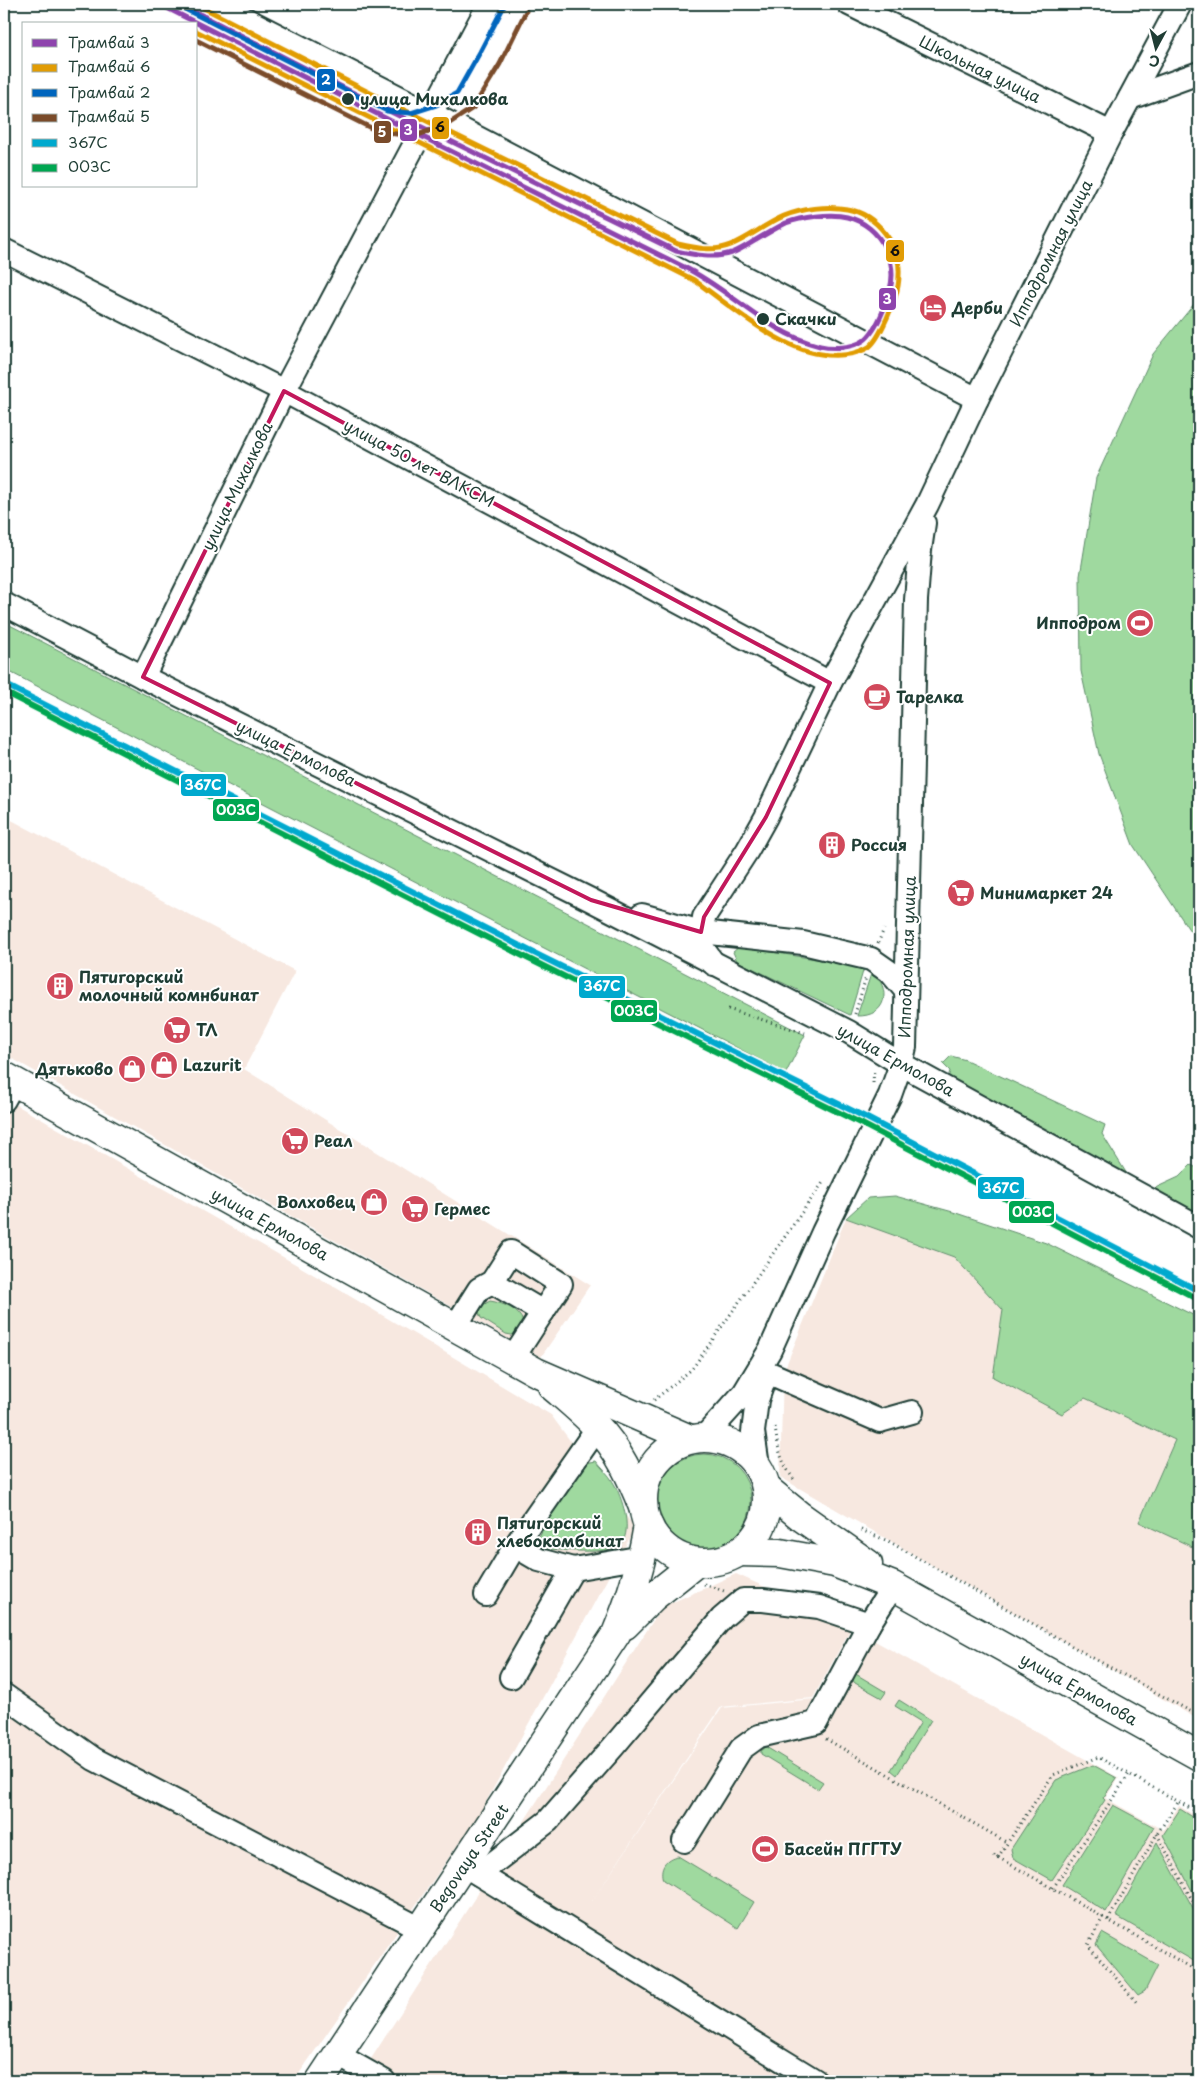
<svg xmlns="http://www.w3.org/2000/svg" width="1203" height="2085" font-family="'Playpen Sans',sans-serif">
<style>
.built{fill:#f7e8e0}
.green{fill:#9fd99f;stroke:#5f8b6a}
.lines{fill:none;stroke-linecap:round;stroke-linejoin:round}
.minor-casing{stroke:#1f3d34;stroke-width:26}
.major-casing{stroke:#1f3d34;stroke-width:31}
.path{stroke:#1f3d34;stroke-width:3;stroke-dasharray:1 4;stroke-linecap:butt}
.minor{stroke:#fff;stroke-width:22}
.major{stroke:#fff;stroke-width:28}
.rail-1-casing{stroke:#fff;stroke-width:10}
.rail-2-casing{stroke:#fff;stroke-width:10}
.rail-1{stroke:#00a9ce;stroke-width:6}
.rail-2{stroke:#00a651;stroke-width:6}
.tram-1-casing{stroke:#fff;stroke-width:9}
.tram-2-casing{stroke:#fff;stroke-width:9}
.tram-3-casing{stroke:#fff;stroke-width:9}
.tram-4-casing{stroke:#fff;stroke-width:9}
.tram-1{stroke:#8e44ad;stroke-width:5}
.tram-2{stroke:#e19c05;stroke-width:5}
.tram-3{stroke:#0065bd;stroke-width:5}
.tram-4{stroke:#7a4b2a;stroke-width:5}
.marked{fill:none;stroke:#c2185b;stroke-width:4;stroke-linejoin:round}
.stop-dot{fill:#1f3d34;stroke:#fff;stroke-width:2}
.labels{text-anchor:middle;stroke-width:4;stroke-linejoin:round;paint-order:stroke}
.street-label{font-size:16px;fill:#1f3d34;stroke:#fff}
.stop-label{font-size:16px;font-weight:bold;fill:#1f3d34;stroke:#fff;text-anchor:start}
.poi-label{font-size:16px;font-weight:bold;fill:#1f3d34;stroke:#fff;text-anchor:start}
.line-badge{stroke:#fff;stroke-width:2}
.badge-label{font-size:14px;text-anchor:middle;font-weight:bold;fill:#fff}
.pale-badge-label{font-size:14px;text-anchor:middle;font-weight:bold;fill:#111}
</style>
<rect width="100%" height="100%" fill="#fff"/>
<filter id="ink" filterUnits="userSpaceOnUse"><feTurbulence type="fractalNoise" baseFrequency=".02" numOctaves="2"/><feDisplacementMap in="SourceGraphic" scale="10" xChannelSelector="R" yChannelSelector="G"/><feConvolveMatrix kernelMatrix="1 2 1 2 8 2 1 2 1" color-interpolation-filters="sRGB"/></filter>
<g filter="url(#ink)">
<!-- built -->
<g class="built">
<polygon points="4,816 295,971 244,1069 590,1285 541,1357 4,1054"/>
<polygon points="4,1098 304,1269 551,1415 635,1528 481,1811 294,2081 4,2081"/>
<polygon points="846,1218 954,1257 1085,1398 1175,1440 1139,1521 1199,1550 1199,1720 780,1477 783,1373"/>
<polygon points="736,1574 852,1626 813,1698 721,1707 592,1901 722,1708 814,1699 852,1628 1119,1778 1105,1798 1163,1830 1179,1806 1199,1818 1199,2081 362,2081 358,2079 662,1607"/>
</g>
<!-- green -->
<g class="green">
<polygon points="1199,298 1199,940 1190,931 1133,845 1099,754 1081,671 1080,576 1096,478 1153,354"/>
<polygon points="4,622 805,1035 786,1073 4,669"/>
<polygon points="739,947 854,965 864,968 850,1015 737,961 733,952"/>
<path d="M872,971C892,989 887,1017 857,1016Z"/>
<polygon points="951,1056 966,1060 1105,1125 1102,1134 1140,1195 1179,1177 1191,1165 1199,1169 1199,1235 948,1078 950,1071 943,1064"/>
<polygon points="895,1196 953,1212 1046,1243 1199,1318 1199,1550 1139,1522 1175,1440 1085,1398 1062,1414 993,1377 1003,1310 954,1257 846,1218 868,1198"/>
<path d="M490,1301C503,1303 519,1309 523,1322L517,1336L506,1334L481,1318L477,1308Z"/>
<circle cx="704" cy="1501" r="47"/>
<path d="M596,1461C601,1468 609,1474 613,1482C622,1496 635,1535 618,1546C606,1555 558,1550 542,1548L537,1541L571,1471L585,1463Z"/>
<polygon points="854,1673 886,1692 882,1698 855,1683 851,1678"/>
<polygon points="899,1700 931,1720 897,1775 891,1770 921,1722 895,1706"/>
<polygon points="766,1747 823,1782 818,1789 761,1754 761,1751"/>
<polygon points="1093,1765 1117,1778 1103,1798 1105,1800 1052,1880 1013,1858 1011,1849 1056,1780"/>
<polygon points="1113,1805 1154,1827 1106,1912 1062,1885"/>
<polygon points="1180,1809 1199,1821 1199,1904 1163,1835"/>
<polygon points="1157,1842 1199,1919 1199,1964 1116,1916"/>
<path d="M678,1856L754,1902L738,1928L663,1880C659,1868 665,1858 678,1856Z"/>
<polygon points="1102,1933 1158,1965 1145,1991 1138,1995 1096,1945"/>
</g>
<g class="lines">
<!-- minor casing -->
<g class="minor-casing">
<g id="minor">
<polyline points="216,4 432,114 977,399"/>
<polyline points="849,4 1111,133"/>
<polyline points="1130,98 1199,73"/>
<polyline points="4,250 284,391 830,683"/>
<polyline points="4,604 143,677 591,900 849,1032 901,1064 1199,1227"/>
<polyline points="143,677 284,391 489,4"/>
<polyline points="642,915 701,932 803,943 871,959 891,973 906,991"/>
<polyline points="714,964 704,950 701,942 704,917 747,851 766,817 830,683 927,505 977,399 1111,133 1180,4"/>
<polyline points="4,1100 14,1082"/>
<polyline points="492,1282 543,1312"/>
<polyline points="455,1327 479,1289 492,1282 511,1252 561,1284 513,1358"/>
<polyline points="767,1372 880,1421 912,1412"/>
<polyline points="705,1436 744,1393 770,1350 823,1232 890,1095 901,1064 905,1047 916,600 920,550 924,523"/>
<polyline points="758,1466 753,1432 757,1400 767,1372"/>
<polyline points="515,1546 539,1560 573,1569 643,1557"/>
<polyline points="486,1595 515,1546 598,1427"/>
<polyline points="511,1677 573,1569"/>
<polyline points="4,1695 94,1759 421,1929"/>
<polyline points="684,1841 741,1749 759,1736 816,1723 869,1624 893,1586"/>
<polyline points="467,1867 816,2081"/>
<polyline points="479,1874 548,1821 613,1747 722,1618 743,1600 763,1600 819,1607 869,1624"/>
<polyline points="338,2055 384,2081"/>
</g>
</g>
<!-- major casing -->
<g class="major-casing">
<g id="major">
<polyline points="4,1076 536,1372 690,1439"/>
<path d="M552,1386C567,1399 583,1412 596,1426C618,1448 632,1479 643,1507"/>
<circle cx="705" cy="1500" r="62"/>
<polyline points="767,1489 800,1516 868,1564"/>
<polyline points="739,1552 780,1553 835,1563 893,1586 1199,1756"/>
<polyline points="625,1625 653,1597 697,1562"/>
<path d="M320,2081L616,1634C631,1598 642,1563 648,1525"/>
</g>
</g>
<!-- path -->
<g class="path">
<polyline points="878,943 884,929"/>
<polyline points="728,1009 805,1033"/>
<polyline points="855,1014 866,977"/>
<polyline points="873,1083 874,1069"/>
<polyline points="654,1400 692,1369 824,1181"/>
<path d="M775,1427C778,1450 781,1463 796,1482"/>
<polyline points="861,1530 888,1541 1093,1658 1199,1716"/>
<polyline points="704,1584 724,1591"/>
<polyline points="826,1739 1008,1843"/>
<polyline points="1157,1834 1199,1913"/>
<polyline points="994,1855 1199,1972"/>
<polyline points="998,1857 1053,1775 1098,1757 1199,1813"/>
<polyline points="1053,1888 1129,1774"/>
<polyline points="1103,1917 1088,1945 1138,2004"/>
<polyline points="1108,1920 1157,1834 1179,1801"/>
</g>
<!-- minor -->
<use href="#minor" class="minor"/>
<!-- major -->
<use href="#major" class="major"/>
<!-- rail-1 casing -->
<g class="rail-1-casing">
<polyline id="rail-1" points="4,684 532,952 865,1117 1199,1291"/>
</g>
<!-- rail-2 casing -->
<g class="rail-2-casing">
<polyline id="rail-2" points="4,692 529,959 862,1124 1196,1298"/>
</g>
<!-- rail-1 -->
<use href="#rail-1" class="rail-1"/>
<!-- rail-2 -->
<use href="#rail-2" class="rail-2"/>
<!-- tram-1 casing -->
<g class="tram-1-casing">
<path id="tram-1" d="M159,4C333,93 509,180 684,267C731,290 767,333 820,346C833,349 852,348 863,341C878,331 892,292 892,275C892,266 889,255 885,248C878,233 864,221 847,217C831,213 801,217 786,223C776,228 766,234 756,240C749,244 740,250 732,253C713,259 695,255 676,251L387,110L180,4"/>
</g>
<!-- tram-2 casing -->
<g class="tram-2-casing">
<path id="tram-2" d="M196,4L390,103L678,244C695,248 714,252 731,245C749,238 765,224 784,216C801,209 828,205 847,209C876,214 901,245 899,275C899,290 893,304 887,318C883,327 877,341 869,347C856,355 836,357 821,354C778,348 729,305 694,280L196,31"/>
</g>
<!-- tram-3 casing -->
<g class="tram-3-casing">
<polyline id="tram-3" points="175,4 387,111 411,113 436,105 457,93 480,52 505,4"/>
</g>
<!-- tram-4 casing -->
<g class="tram-4-casing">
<polyline id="tram-4" points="196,40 379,132 414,136 445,126 473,108 500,64 526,11"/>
</g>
<!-- tram-1 -->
<use href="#tram-1" class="tram-1"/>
<!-- tram-2 -->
<use href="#tram-2" class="tram-2"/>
<!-- tram-3 -->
<use href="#tram-3" class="tram-3"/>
<!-- tram-4 -->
<use href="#tram-4" class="tram-4"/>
</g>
</g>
<!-- marked area -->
<path class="marked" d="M284,391L830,683L766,817L704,917L701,932L591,900L143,677Z"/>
<!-- icons -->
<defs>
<g id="hotel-disc" transform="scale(1.4375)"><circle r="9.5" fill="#d1495b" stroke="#fff"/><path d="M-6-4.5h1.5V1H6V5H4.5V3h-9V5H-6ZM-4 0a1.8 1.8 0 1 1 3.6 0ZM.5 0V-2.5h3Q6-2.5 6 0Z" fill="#fff"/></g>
<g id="stadium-disc" transform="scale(1.4375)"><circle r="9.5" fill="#d1495b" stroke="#fff"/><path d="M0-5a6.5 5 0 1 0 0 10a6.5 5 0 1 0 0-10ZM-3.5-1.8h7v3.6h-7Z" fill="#fff"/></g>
<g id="cafe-disc" transform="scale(1.4375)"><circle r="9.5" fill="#d1495b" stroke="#fff"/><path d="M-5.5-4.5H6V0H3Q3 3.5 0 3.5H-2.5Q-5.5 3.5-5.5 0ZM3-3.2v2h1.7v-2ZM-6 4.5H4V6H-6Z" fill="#fff"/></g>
<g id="building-disc" transform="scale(1.4375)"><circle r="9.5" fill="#d1495b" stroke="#fff"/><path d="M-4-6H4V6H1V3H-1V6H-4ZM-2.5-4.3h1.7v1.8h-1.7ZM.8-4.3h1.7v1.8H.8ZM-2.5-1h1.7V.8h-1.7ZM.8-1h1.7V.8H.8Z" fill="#fff"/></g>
<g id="supermarket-disc" transform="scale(1.4375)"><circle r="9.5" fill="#d1495b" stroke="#fff"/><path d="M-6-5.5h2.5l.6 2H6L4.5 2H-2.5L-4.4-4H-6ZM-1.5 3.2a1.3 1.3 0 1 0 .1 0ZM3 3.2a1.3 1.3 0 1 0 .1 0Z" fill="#fff"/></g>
<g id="shop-disc" transform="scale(1.4375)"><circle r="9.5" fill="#d1495b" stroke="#fff"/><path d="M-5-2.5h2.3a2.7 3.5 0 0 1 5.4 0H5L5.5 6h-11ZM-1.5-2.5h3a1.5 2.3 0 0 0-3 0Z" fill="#fff"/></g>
</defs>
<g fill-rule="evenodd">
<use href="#hotel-disc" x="933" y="308"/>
<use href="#stadium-disc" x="1140" y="623"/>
<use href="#cafe-disc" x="877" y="697"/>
<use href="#building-disc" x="832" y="845"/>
<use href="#supermarket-disc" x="961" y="893"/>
<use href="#building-disc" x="60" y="986"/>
<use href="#supermarket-disc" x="177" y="1030"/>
<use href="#shop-disc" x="164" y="1065"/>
<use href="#shop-disc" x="132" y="1069"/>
<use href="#supermarket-disc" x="295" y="1141"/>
<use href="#shop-disc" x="374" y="1202"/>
<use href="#supermarket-disc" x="415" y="1209"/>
<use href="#building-disc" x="478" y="1532"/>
<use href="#stadium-disc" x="765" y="1849"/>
</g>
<!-- markers -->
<g class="stop-dot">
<circle cx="348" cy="99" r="7"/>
<circle cx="763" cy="319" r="7"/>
</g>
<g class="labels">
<!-- street labels -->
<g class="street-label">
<text transform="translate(980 69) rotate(26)" y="6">Школьная улица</text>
<text transform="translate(1051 253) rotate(-63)" y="6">Ипподромная улица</text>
<text transform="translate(419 463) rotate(28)" y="6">улица 50 лет ВЛКСМ</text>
<text transform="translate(237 486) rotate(-64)" y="6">улица Михалкова</text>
<text transform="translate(296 753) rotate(26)" y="6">улица Ермолова</text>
<text transform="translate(907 957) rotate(-88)" y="6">Ипподромная улица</text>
<text transform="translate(896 1060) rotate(29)" y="6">улица Ермолова</text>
<text transform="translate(270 1224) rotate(29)" y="6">улица Ермолова</text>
<text transform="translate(1079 1689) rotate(29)" y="6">улица Ермолова</text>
<text transform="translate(469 1858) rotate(-56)" y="6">Begovaya Street</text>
</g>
<!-- stop labels -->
<g class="stop-label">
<text x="360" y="105">улица Михалкова</text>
<text x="775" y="325">Скачки</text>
</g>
<!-- poi labels -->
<g class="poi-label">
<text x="952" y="314">Дерби</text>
<text x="1121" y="629" text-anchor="end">Ипподpом</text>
<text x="896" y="703">Тарелка</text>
<text x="851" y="851">Россия</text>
<text x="980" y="899">Минимаркет 24</text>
<text x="79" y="983">Пятигорский<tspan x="79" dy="18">молочный комнбинат</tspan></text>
<text x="196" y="1036">ТЛ</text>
<text x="183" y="1071">Lazurit</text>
<text x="113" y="1075" text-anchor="end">Дятьково</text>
<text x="314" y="1147">Реал</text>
<text x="355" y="1208" text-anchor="end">Волховец</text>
<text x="434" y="1215">Гермес</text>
<text x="497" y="1529">Пятигорский<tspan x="497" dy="18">хлебокомбинат</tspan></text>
<text x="784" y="1855">Басейн ПГГТУ</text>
</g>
</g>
<g class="line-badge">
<rect x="316" y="68" width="20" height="24" rx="5" fill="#0065bd"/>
<rect x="431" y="116" width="19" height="24" rx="5" fill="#e19c05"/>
<rect x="399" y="118" width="19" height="24" rx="5" fill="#8e44ad"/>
<rect x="373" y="120" width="19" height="24" rx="5" fill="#7a4b2a"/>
<rect x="885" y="239" width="20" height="24" rx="5" fill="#e19c05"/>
<rect x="878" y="287" width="19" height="24" rx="5" fill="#8e44ad"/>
<rect x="180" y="773" width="47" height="24" rx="5" fill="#00a9ce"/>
<rect x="212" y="798" width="48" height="24" rx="5" fill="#00a651"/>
<rect x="578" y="975" width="48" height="24" rx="5" fill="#00a9ce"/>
<rect x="610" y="999" width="48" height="24" rx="5" fill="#00a651"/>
<rect x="977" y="1176" width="48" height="24" rx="5" fill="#00a9ce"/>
<rect x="1008" y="1200" width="47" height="24" rx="5" fill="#00a651"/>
</g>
<g class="badge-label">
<text x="326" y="85">2</text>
<text x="408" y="135">3</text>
<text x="382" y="137">5</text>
<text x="887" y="304">3</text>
<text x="203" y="790">367С</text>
<text x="236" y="815">003С</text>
<text x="602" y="991">367С</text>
<text x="634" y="1016">003С</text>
<text x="1001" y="1193">367С</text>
<text x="1032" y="1217">003С</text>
</g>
<g class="pale-badge-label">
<text x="440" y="132">6</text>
<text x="895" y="256">6</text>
</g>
<!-- margin -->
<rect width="1203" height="2085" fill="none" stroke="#fff" stroke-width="20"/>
<rect x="10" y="10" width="1183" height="2065" fill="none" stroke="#1f3d34" stroke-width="2" filter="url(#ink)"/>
<!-- legend -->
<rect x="22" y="22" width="175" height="165" fill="#ffffff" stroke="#a5b1ae"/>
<rect x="32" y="39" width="25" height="8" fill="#8e44ad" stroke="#a5b1ae"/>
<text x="68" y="48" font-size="15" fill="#1f3d34">Трамвай 3</text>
<rect x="32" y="64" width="25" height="8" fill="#e19c05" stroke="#a5b1ae"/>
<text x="68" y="72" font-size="15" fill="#1f3d34">Трамвай 6</text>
<rect x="32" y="89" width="25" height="8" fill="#0065bd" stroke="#a5b1ae"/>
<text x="68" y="98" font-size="15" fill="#1f3d34">Трамвай 2</text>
<rect x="32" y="114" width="25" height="8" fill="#7a4b2a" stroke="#a5b1ae"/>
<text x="68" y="122" font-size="15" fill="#1f3d34">Трамвай 5</text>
<rect x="32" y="139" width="25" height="8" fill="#00a9ce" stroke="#a5b1ae"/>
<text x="68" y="148" font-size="15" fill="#1f3d34">367С</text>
<rect x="32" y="164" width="25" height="8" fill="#00a651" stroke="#a5b1ae"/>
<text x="68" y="172" font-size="15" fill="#1f3d34">003С</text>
<!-- north arrow -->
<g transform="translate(1156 48) rotate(187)" stroke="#ffffff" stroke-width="4" paint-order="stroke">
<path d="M0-4L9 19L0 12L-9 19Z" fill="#1f3d34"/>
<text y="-8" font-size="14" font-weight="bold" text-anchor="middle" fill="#1f3d34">С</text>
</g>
</svg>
